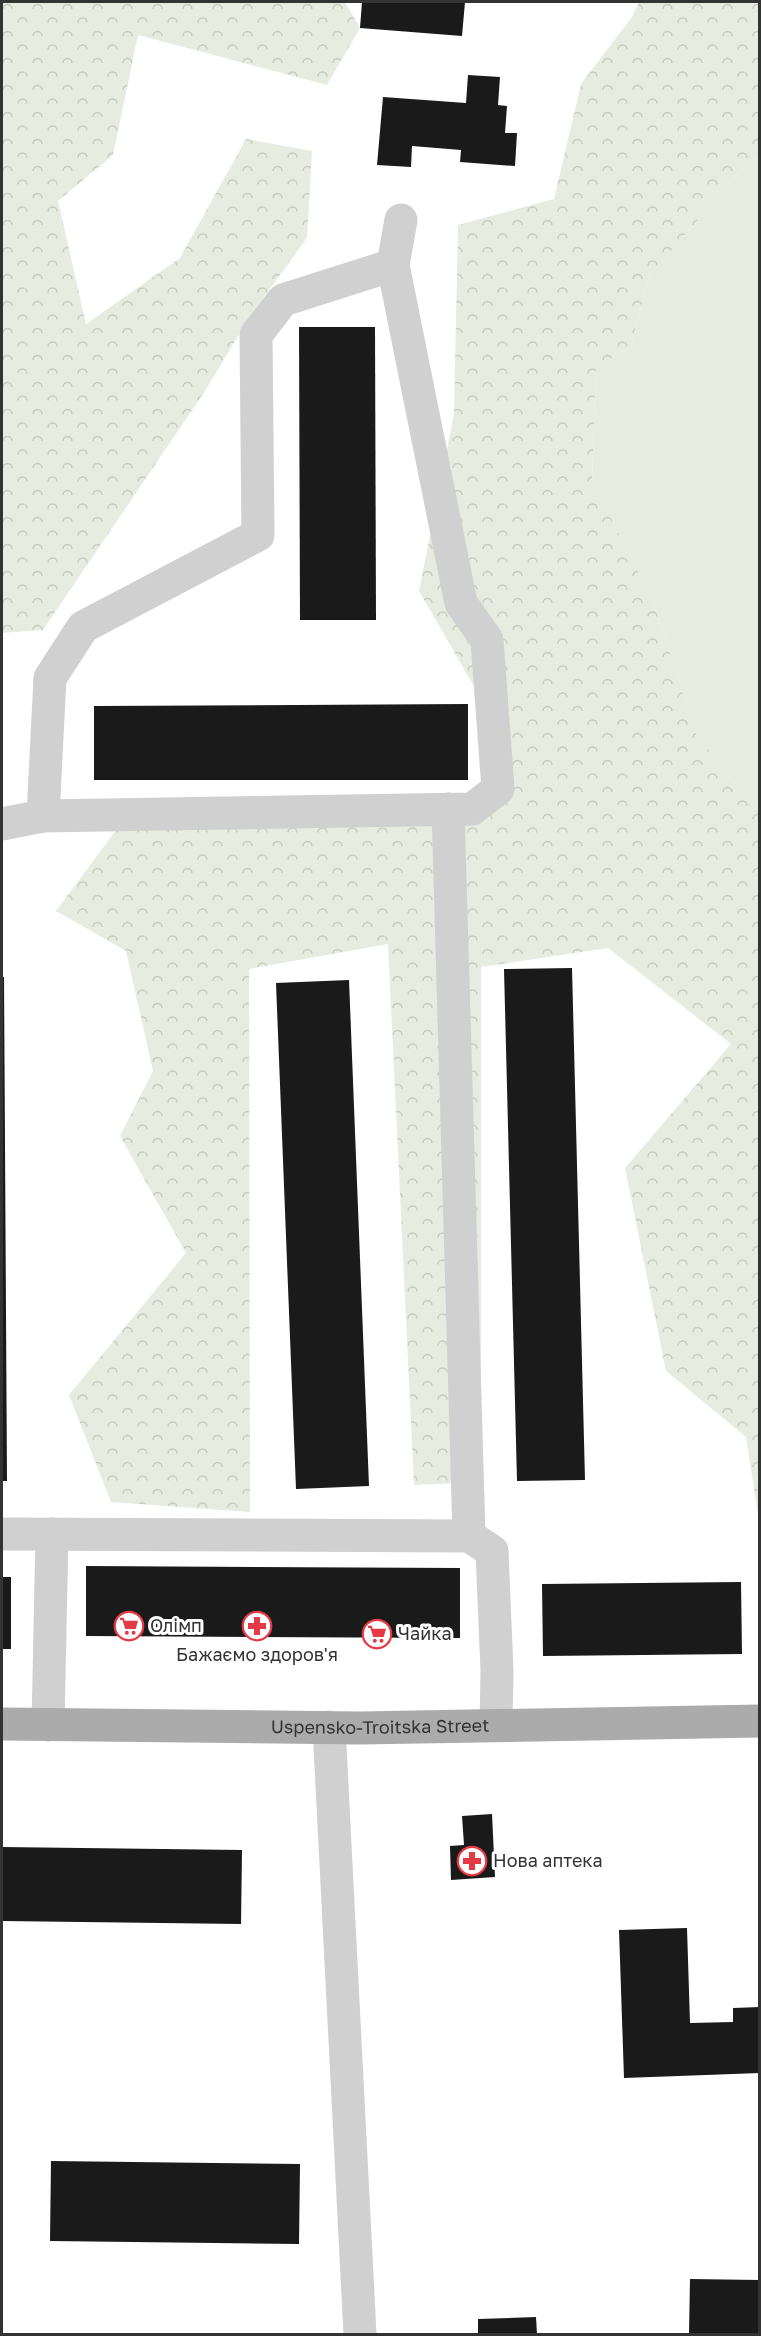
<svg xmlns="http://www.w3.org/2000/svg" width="761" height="2336" font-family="'Golos Text',sans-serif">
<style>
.grass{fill:#e6ecdf}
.forest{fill:url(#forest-crowns)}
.building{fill:#1a1a1a}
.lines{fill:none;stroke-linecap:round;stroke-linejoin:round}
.minor{stroke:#d0d0d0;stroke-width:33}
.major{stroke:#ababab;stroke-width:33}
.labels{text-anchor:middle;stroke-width:6;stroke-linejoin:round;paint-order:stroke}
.poi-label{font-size:18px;fill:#333;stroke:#fff;text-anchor:start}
.street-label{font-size:18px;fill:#333;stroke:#fff}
</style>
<defs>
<pattern id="forest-crowns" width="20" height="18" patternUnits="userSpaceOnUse" patternTransform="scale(1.5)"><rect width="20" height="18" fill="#e6ecdf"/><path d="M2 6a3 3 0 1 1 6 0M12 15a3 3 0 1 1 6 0" fill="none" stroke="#c6cbc0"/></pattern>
</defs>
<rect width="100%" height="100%" fill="#fff"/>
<!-- grass -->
<polygon class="grass" points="752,158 759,160 759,813 697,735 652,599 592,482 596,368 631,346 649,276"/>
<!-- forest -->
<g class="forest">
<polygon points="2,2 345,2 360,28 327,85 138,35 113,155 58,201 86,324 180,258 246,139 312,151 307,238 250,316 205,391 43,630 2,633"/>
<polygon points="639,2 759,2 759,160 752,158 649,276 631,346 596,368 592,481 652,599 697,735 759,813 759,1521 746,1437 666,1371 625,1168 731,1044 608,948 481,967 481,1482 414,1485 388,944 249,969 250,1512 111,1502 69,1395 186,1253 120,1136 153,1071 126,951 56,911 128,814 485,805 512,752 419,591 454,414 458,225 554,199 581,84 632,17"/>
</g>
<!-- building -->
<g class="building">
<polygon points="362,2 465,2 462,36 360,28"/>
<polygon points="468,75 500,77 498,105 507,106 505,133 517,133 515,166 460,162 461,150 412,146 411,167 377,165 383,97 466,103"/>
<polygon points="299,327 375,327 376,620 300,620"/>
<polygon points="468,704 468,780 94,780 94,706"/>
<polygon points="572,968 585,1480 517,1481 504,969"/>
<polygon points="2,977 4,977 7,1481 2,1481"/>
<polygon points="349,980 369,1486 296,1489 276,983"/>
<polygon points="86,1566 460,1568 460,1638 86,1636"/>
<rect x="2" y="1577" width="9" height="72"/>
<polygon points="741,1582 742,1654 543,1656 542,1584"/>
<polygon points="492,1814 495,1877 451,1880 450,1846 464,1845 462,1816"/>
<polygon points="2,1847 242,1850 241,1924 2,1921"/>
<polygon points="687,1928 690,2023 733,2022 733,2008 760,2007 760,2073 624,2078 619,1930"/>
<polygon points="51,2161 300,2164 299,2244 50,2241"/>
<polygon points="690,2279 760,2280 760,2334 689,2334"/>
<polygon points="536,2317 537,2334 478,2334 478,2319"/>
</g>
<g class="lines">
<!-- minor -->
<g class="minor">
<polyline points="448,809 469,1536"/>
<polyline points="43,816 50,678 83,627 258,535 256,335 283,300 393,265"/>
<polyline points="2,824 43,816 472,809 498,789 487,640 461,603 393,265 401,220"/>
<polyline points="2,1534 469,1536 492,1551 497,1671 496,1725"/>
<polyline points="48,1725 52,1534"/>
<polyline points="329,1727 360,2334"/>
</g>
<!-- major -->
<path class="major" id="s1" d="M2,1724L360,1728L760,1721"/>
</g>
<!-- icons -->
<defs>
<g id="supermarket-ring" transform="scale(1.5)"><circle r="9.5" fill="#fff" stroke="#e63946" stroke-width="1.5"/><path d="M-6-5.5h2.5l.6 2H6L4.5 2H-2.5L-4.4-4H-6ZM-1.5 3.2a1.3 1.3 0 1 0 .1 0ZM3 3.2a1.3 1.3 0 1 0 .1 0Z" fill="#e63946"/></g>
<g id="pharmacy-ring" transform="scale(1.5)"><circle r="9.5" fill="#fff" stroke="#e63946" stroke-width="1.5"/><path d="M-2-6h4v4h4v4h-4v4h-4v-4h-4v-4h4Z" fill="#e63946"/></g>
</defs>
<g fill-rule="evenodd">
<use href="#supermarket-ring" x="129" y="1626"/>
<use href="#pharmacy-ring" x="257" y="1626"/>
<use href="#supermarket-ring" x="377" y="1634"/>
<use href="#pharmacy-ring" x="472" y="1861"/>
</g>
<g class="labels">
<!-- poi labels -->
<g class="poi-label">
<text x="150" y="1632">Олімп</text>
<text x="398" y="1640">Чайка</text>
<text x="257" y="1661" text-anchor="middle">Бажаємо здоров'я</text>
<text x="493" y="1867">Нова аптека</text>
</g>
<!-- street labels -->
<g class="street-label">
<text dy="6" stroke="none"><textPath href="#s1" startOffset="378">Uspensko-Troitska Street</textPath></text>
</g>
</g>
<!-- border -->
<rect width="761" height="2336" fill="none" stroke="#333333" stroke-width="6"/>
</svg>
